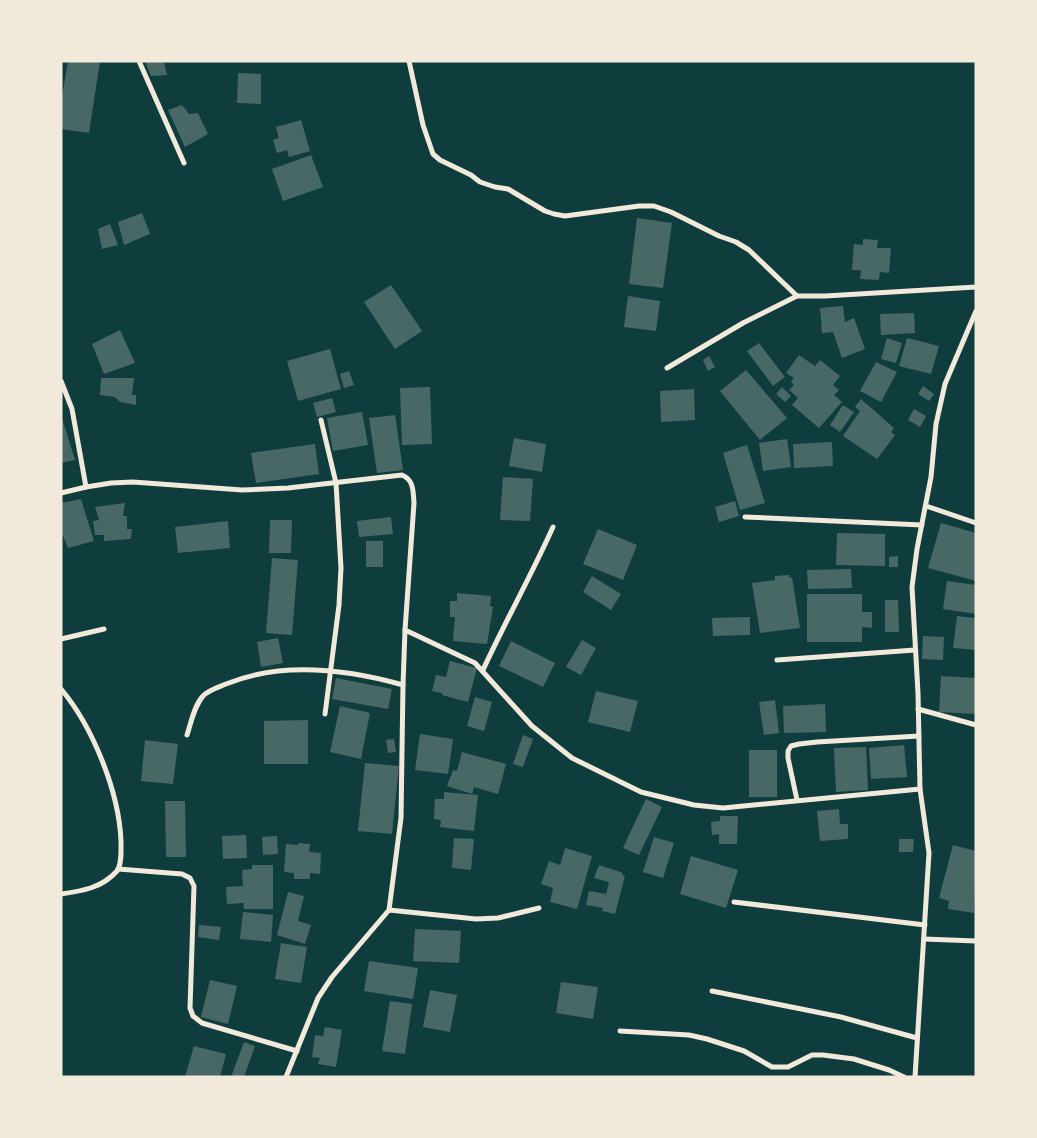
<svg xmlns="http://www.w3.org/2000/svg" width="1037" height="1138" font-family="Arial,sans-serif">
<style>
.building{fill:#486865}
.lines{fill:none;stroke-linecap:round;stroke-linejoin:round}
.minor{stroke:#f1e9da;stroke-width:5}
</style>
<rect width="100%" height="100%" fill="#0f3d3e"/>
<!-- building -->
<g class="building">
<polygon points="68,61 100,61 89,133 61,129 61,103"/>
<polygon points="145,61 164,61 167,75 151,76"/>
<polygon points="238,73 261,74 261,104 237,103"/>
<polygon points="182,105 189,114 198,113 208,134 185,147 168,110"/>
<polygon points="301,120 310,151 289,157 287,150 277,153 273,140 279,138 276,127"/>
<polygon points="311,155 323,187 283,201 272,169"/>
<polygon points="142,213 150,234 124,245 118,222"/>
<polygon points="637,218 672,223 663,288 629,284"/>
<polygon points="110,224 118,245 102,249 98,229"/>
<polygon points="863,239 878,240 877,248 891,248 889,273 880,272 879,280 860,279 861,270 852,270 854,244 863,245"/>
<polygon points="391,285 422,331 395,349 364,302"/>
<polygon points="628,296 660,301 656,331 624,327"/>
<polygon points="843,306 845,322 854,318 865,349 842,358 833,332 822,333 820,308"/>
<polygon points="914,313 915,333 881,335 880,314"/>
<polygon points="120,330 135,363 104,374 92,344"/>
<polygon points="887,338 902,343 896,363 881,359"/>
<polygon points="907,338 939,346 931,374 899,366"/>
<polygon points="759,343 785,377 773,386 747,351"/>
<polygon points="330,349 341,389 298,401 287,361"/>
<polygon points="799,355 815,366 820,360 840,376 833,385 839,390 834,395 842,402 819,428 792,405 798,398 789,390 794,385 791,382 794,378 786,373"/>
<polygon points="709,356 715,367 708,371 703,360"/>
<polygon points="876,362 897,372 881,402 860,391"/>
<polygon points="746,370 787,418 760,440 720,391"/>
<polygon points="349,371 354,385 344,388 340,374"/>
<polygon points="101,378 134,378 132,395 136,395 136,405 120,402 115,397 100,395"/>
<polygon points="923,386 934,394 929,401 918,394"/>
<polygon points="430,387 432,444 402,445 400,388"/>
<polygon points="782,387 791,396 785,402 776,394"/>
<polygon points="694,389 695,420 661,422 660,391"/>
<polygon points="332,398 336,412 317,417 313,403"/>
<polygon points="861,399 894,428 891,432 895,435 877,459 843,436 860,411 855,407"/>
<polygon points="843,405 854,412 840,432 830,425"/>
<polygon points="914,409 926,416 920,427 908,420"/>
<polygon points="362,412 368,445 333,451 327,418"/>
<polygon points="61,415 75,460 61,463"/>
<polygon points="395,415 403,470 377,473 369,418"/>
<polygon points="514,438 546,444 542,472 509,466"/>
<polygon points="787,439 791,467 763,471 759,443"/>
<polygon points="832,442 833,466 794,468 793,444"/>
<polygon points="315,444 319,474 256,483 251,453"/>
<polygon points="747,445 765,503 740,510 723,453"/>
<polygon points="503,477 533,479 530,521 500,520"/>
<polygon points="81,499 94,541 68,548 61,531 61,503"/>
<polygon points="735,501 739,516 719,522 715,507"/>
<polygon points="125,503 123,516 127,516 127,529 132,529 131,539 104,541 104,535 95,535 93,521 99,520 95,507"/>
<polygon points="391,517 393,534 359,537 357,521"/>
<polygon points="270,520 292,520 291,553 269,553"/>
<polygon points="228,521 230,548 178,553 175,527"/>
<polygon points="941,523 976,533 976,581 928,568"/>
<polygon points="598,529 637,545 623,580 583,564"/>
<polygon points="837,533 885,534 885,566 836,565"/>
<rect x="366" y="541" width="17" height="26"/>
<polygon points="898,556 898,567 889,567 889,557"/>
<polygon points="272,558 298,560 292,635 266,633"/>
<polygon points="851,569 852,588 808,589 807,570"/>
<polygon points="789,575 789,578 792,577 800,628 760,633 752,583 775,580 775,576"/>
<polygon points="592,576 621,594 611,610 583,592"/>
<polygon points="947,581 976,585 976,614 943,609"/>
<polygon points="457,593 491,596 490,606 493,607 487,644 453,641 455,617 450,617 450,601 457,601"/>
<polygon points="807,594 862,594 862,612 872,612 872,628 862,627 862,642 807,642"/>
<polygon points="885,600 898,600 899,632 885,632"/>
<polygon points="957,616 976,618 976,650 953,648"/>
<polygon points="750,617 750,635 713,636 712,618"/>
<polygon points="923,636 944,637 943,660 922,659"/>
<polygon points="278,638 283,663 261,667 257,642"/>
<polygon points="582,640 596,648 581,675 566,667"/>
<polygon points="511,641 555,663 543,687 499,666"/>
<polygon points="450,661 477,668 468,702 442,695 442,693 432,691 436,675 446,677"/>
<polygon points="941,676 976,678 976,714 939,712"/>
<polygon points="336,678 392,689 388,709 332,699"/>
<polygon points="596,691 638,701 630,732 588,722"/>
<polygon points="475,697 492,702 484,731 467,726"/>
<polygon points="775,700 779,733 764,735 759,702"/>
<polygon points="825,704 826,732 784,733 783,706"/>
<polygon points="340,706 370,713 361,759 330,752"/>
<polygon points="308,720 308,764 264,764 264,721"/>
<polygon points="420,734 453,739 448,774 415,770"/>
<polygon points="523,735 533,739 523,767 513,764"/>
<polygon points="394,739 396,752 388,753 386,740"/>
<polygon points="145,740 178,744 173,784 141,781"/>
<polygon points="904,745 907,777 871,779 869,748"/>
<polygon points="866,747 868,790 836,792 834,748"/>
<rect x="749" y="750" width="28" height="47"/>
<polygon points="462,752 506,764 498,794 474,787 472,794 447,786 453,770 457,771"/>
<polygon points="365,763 399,766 392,834 358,831"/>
<polygon points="444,792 478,795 474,831 440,827 441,820 434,819 435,799 444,799"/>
<polygon points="646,799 662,807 639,855 623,848"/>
<polygon points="165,801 185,801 186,857 166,857"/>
<polygon points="839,809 840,824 848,824 848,839 820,841 817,811"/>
<polygon points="720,816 738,816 737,844 719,844 719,834 712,835 711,822 720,821"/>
<polygon points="246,835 247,858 223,859 222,836"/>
<polygon points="277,836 278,854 263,855 262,837"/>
<polygon points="654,837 674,843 663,878 643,872"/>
<polygon points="454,838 474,839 471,870 452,868"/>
<polygon points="899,839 914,839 913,852 899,852"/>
<polygon points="298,843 310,844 309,852 321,853 320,874 310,873 310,879 294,879 294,873 284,872 286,844 298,845"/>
<polygon points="953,845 976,851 974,913 948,909 949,901 939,898"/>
<polygon points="565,848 592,856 577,909 550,902 553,888 541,884 549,861 560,865"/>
<polygon points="691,856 738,870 726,908 680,894"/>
<polygon points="252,865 273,865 273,909 244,909 243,903 227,904 226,887 243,886 242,870 252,869"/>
<polygon points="599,865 623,873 622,875 625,876 615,914 602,911 603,908 586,905 589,891 606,894 609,882 594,878"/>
<polygon points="288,892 304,896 298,921 311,925 305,944 277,935"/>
<polygon points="243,912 273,915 271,942 240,939"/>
<polygon points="199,925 221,927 219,940 198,937"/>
<polygon points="415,929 461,931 459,963 413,961"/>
<polygon points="281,943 307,947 301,983 275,979"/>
<polygon points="369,961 418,968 413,999 364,991"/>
<polygon points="210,980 237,986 228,1024 201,1017"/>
<polygon points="561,982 598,987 593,1019 556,1013"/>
<polygon points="430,990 457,995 450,1032 423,1027"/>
<polygon points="390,1001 412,1004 405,1054 382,1051"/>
<polygon points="325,1027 342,1030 336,1067 318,1064 320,1058 312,1057 315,1035 323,1036"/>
<polygon points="244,1042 255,1046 244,1077 231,1077"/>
<polygon points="194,1046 226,1054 220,1077 185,1077"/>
</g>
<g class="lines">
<!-- minor -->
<g class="minor">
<polyline points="139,61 184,163"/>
<polyline points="409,61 423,125 433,154 440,160 471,175 480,182 495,187 508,189 545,211 554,214 565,216 639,206 654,206 671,212 719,236 736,242 749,250 797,296 825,296 976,287"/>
<polyline points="667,368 743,323 797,296"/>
<path d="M61,381L72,409L86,487L111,483L133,482L242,490L288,488L402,475C414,480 413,491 414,503L405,630L475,663L532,726L572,758L641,792L694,805L723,808L920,789"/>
<polyline points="321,420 336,483 341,568 339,605 325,714"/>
<polyline points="61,493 86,487"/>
<polyline points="926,506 976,523"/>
<polyline points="745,517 922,525"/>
<polyline points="61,639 104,629"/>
<polyline points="777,660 915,650"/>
<path d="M483,670C505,622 531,576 553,527"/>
<path d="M61,689C93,727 119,792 121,841C121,850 122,864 117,871C102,888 82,891 61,894"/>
<polyline points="918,709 976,725"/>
<path d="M187,735C191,723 194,706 203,696C208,690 219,687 226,684C282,661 346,669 403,685"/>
<polyline points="797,800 788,758 788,751 791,746 799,744 817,742 919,736"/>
<polyline points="118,869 182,874 190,878 194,886 190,1008 193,1016 202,1023 297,1051"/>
<polyline points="734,902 925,925"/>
<polyline points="389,910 476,919 498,918 539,908"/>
<polyline points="924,939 976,941"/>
<polyline points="712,991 841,1017 917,1038"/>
<polyline points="620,1031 689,1035 707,1039 744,1051 772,1067 788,1067 812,1055 823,1055 854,1059 889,1070 904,1077"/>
<polyline points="286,1077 318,998 332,977 389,910 401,818 403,685 405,630"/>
<polyline points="915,1077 929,853 920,789 918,693 912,587 917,549 931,477 936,424 945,384 976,311"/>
</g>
</g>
<!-- border -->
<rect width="1037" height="1138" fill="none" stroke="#f1e9da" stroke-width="125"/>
</svg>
